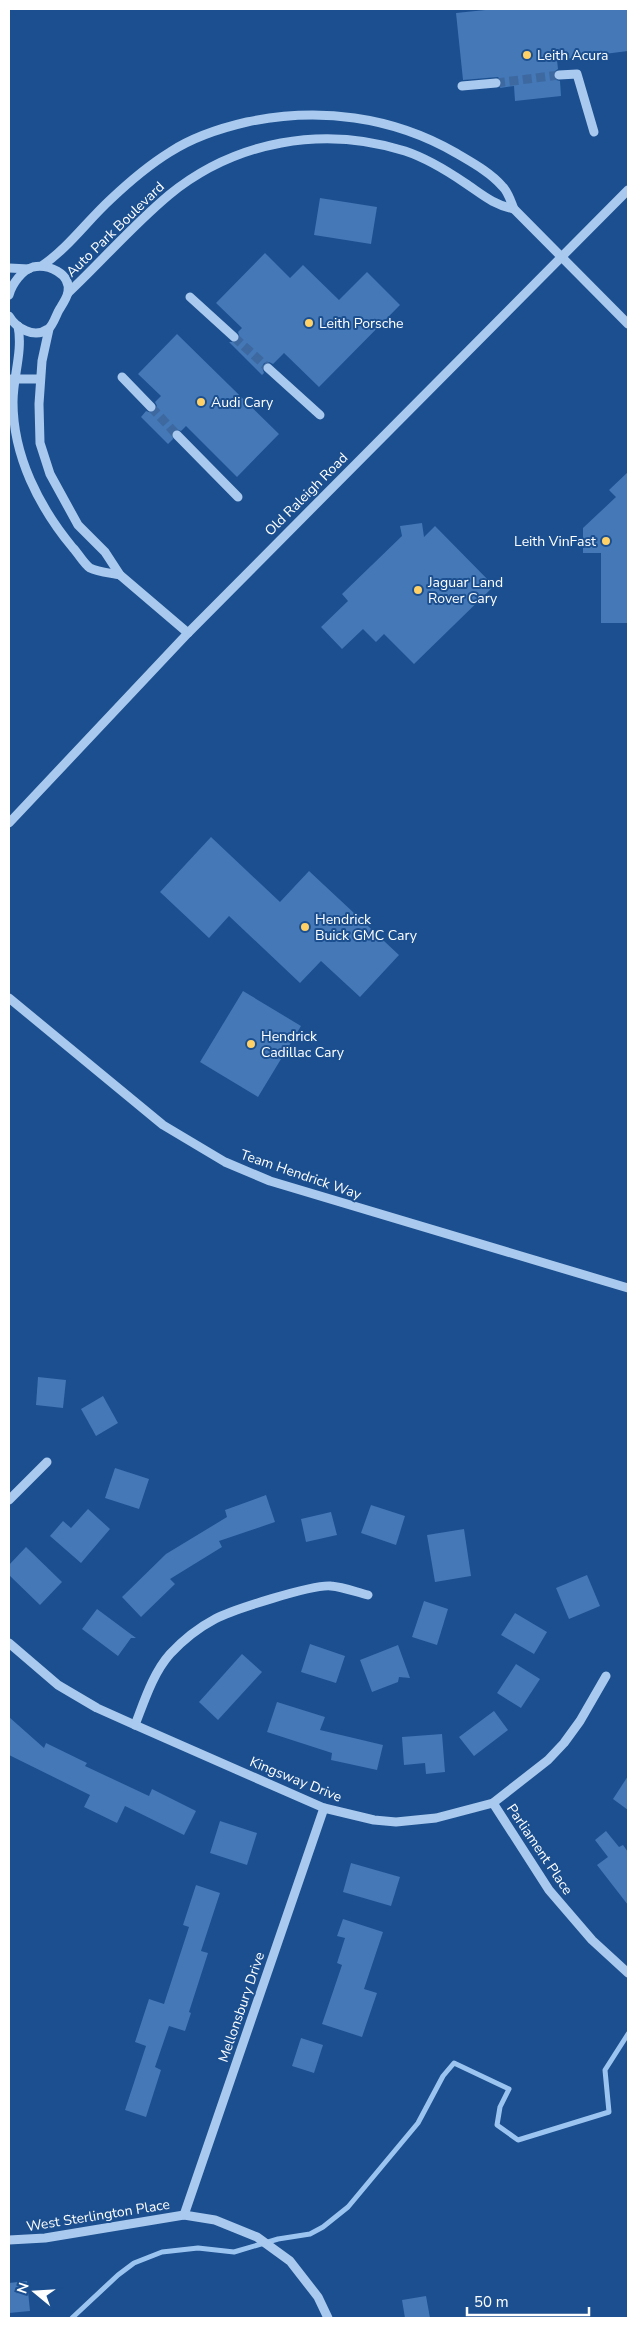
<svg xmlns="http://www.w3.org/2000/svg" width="637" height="2327" font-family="'Nunito Sans',sans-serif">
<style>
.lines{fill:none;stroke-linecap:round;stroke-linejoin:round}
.stream{stroke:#9cc4f0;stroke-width:5}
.building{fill:#4478b7}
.minor-tunnel{stroke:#3d69a0;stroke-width:9;stroke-dasharray:9 4.5;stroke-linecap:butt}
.minor{stroke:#a9c9ee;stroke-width:9}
.poi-dot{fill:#ffd166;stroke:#1b4f8f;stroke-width:2}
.labels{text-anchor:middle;stroke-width:4;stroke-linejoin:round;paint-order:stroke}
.poi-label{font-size:14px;fill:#fff;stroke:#1b4f8f;text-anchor:start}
.street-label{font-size:14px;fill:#fff;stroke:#1b4f8f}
</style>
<rect width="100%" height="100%" fill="#1b4f8f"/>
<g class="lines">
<!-- stream -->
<polyline class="stream" points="72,2318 118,2275 134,2263 162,2252 198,2248 234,2252 278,2239 310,2234 323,2227 348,2207 418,2123 443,2076 454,2063 509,2089 500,2107 497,2125 518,2140 609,2112 605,2070 628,2034"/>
</g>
<!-- building -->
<g class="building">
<polygon points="495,9 628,9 628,51 557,60 558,69 554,72 553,76 556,80 560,81 561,96 515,101 514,86 500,88 502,82 498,77 463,80 456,13"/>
<polygon points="320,198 377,207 371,244 314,235"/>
<polygon points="265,253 290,278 303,265 339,300 367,272 400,305 319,387 284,353 273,364 269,362 264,363 262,367 264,373 262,375 229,342 238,342 240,338 238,332 242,328 216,303"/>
<polygon points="177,334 279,434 237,477 186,426 181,431 176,429 172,431 173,439 168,444 141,417 146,411 152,413 156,411 157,406 155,402 161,396 138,374"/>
<polygon points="628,472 628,623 601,623 601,553 583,553 583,528 616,497 609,490"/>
<polygon points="422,523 424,537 435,526 494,586 414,664 384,634 376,642 363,629 342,649 321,627 348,601 342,594 402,536 400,526"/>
<polygon points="211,837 280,902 309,871 399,955 360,997 321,961 300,983 229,916 209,938 160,892"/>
<polygon points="243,991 301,1026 258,1097 200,1062"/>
<polygon points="38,1377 66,1380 63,1408 36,1405"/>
<polygon points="103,1396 118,1423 96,1436 81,1409"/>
<polygon points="115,1468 149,1479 139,1509 105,1498"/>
<polygon points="266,1495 275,1522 219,1541 222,1547 170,1579 175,1584 141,1617 122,1597 166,1554 227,1517 225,1510"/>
<polygon points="371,1505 405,1516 396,1545 361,1533"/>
<polygon points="88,1509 110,1529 81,1563 50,1536 63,1521 71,1528"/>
<polygon points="331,1512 337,1535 306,1542 301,1519"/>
<polygon points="464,1529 471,1576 435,1582 427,1535"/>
<polygon points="26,1547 62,1582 40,1605 9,1575 9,1565"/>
<polygon points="587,1575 600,1606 569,1619 556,1588"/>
<polygon points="424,1601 448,1609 437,1645 412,1637"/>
<polygon points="97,1609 136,1638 131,1638 118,1656 82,1629"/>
<polygon points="515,1613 547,1632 534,1654 501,1635"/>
<polygon points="310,1644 345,1656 336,1683 301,1672"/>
<polygon points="398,1645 410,1678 399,1677 398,1682 372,1692 360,1660"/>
<polygon points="242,1654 262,1672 218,1720 199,1702"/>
<polygon points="516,1664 540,1679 521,1708 497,1693"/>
<polygon points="277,1702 325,1717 320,1730 383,1745 377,1770 331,1760 332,1753 267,1732"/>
<polygon points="494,1711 508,1730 474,1756 459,1737"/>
<polygon points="9,1717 44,1748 46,1743 87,1763 85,1766 149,1796 152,1789 196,1811 184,1835 125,1806 117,1823 84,1807 90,1795 9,1755"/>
<polygon points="442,1734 445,1772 426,1774 425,1763 404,1765 402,1737"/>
<polygon points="628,1776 628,1810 613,1799"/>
<polygon points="220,1821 257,1833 247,1865 210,1853"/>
<polygon points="606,1831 619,1847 623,1845 628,1852 628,1905 597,1865 608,1857 595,1840"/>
<polygon points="351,1863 400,1877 391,1906 343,1892"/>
<polygon points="196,1885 220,1893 201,1951 208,1953 189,2012 191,2013 185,2031 169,2026 155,2067 161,2070 146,2117 125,2110 146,2046 135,2042 149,1999 164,2004 189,1927 183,1925"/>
<polygon points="343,1919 383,1932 364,1989 377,1993 362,2037 322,2024 342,1965 337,1963 345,1938 337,1936"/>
<polygon points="301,2038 323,2045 314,2073 292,2066"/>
<polygon points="27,2281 30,2311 9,2313 9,2283"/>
<polygon points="426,2296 430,2318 405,2318 402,2300"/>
</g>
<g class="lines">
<!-- minor-tunnel -->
<g class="minor-tunnel">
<polyline points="496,83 559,75"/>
<polyline points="234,337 268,368"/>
<polyline points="151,407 177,435"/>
</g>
<!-- minor -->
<g class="minor">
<polyline points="559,75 577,74 594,132"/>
<polyline points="462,86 496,83"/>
<path d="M43,265C69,247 87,221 111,199C129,182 149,165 170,152C193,137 221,128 247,122C319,107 392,116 456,153C471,162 490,172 502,186C508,191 511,202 514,209L628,324"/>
<polyline points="9,268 29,269"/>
<path d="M68,293C102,261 133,225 169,195C235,141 323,125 405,151C426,158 446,170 465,183C483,195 492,204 514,209"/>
<path d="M9,295C12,284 22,270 33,267C48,264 71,273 68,292C67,298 62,305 59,310C56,315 53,326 48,329C34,339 16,328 9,316"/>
<polyline points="190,297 234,337"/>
<path d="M18,326C23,352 13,376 13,402C13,456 39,507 73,548C78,553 84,564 90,568C98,572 111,573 120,575"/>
<polyline points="49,329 42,361 39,404 40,443 50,474 78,525 105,552 120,575 188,633"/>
<polyline points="268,368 320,415"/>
<polyline points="122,377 151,407"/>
<polyline points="11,379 40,379"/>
<polyline points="177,435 238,497"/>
<polyline points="9,823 188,633 628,190"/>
<polyline points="9,998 163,1125 225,1162 270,1181 628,1288"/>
<polyline points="9,1500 47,1462"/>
<polyline points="9,1643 58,1685 97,1708 135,1725 324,1808 374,1820 396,1822 436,1818 493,1803 548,1760 564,1743 580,1721 606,1676"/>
<path d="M135,1725C144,1702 153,1673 170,1654C183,1640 198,1628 215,1619C232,1610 313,1584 331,1586C343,1587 356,1592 368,1595"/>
<polyline points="493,1803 549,1890 592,1940 628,1973"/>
<polyline points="184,2215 324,1808"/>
<polyline points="9,2240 45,2238 184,2215 215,2220 257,2237 290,2261 318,2297 328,2318"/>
</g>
</g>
<!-- markers -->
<g class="poi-dot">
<circle cx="527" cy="55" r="5"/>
<circle cx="309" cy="323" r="5"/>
<circle cx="201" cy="402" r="5"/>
<circle cx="606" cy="541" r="5"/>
<circle cx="418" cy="590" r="5"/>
<circle cx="305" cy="927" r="5"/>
<circle cx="251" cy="1044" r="5"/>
</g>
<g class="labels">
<!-- poi labels -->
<g class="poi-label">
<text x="537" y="60">Leith Acura</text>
<text x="319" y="328">Leith Porsche</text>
<text x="211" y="407">Audi Cary</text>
<text x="596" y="546" text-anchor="end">Leith VinFast</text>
<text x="428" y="587">Jaguar Land<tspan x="428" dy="16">Rover Cary</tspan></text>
<text x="315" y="924">Hendrick<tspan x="315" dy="16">Buick GMC Cary</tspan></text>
<text x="261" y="1041">Hendrick<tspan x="261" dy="16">Cadillac Cary</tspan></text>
</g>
<!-- street labels -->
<g class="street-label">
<text transform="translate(115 229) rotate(-44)" y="5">Auto Park Boulevard</text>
<text transform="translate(306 494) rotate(-45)" y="5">Old Raleigh Road</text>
<text transform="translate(301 1174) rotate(19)" y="5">Team Hendrick Way</text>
<text transform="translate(296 1779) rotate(22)" y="5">Kingsway Drive</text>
<text transform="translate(540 1849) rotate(56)" y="5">Parliament Place</text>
<text transform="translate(241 2007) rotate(-71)" y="5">Mellonsbury Drive</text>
<text transform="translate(98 2215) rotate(-9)" y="5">West Sterlington Place</text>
</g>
</g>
<!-- border -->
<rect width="637" height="2327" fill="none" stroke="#ffffff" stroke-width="20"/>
<!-- north arrow -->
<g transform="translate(35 2292) rotate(288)" stroke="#1b4f8f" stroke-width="4" paint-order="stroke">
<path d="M0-4L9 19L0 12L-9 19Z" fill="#ffffff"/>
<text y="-8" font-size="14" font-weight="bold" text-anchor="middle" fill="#ffffff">N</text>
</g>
<!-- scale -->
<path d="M467 2307v8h122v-8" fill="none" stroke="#ffffff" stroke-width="2.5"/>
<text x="474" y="2307" font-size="15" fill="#ffffff" stroke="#1b4f8f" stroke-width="4" paint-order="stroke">50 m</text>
</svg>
